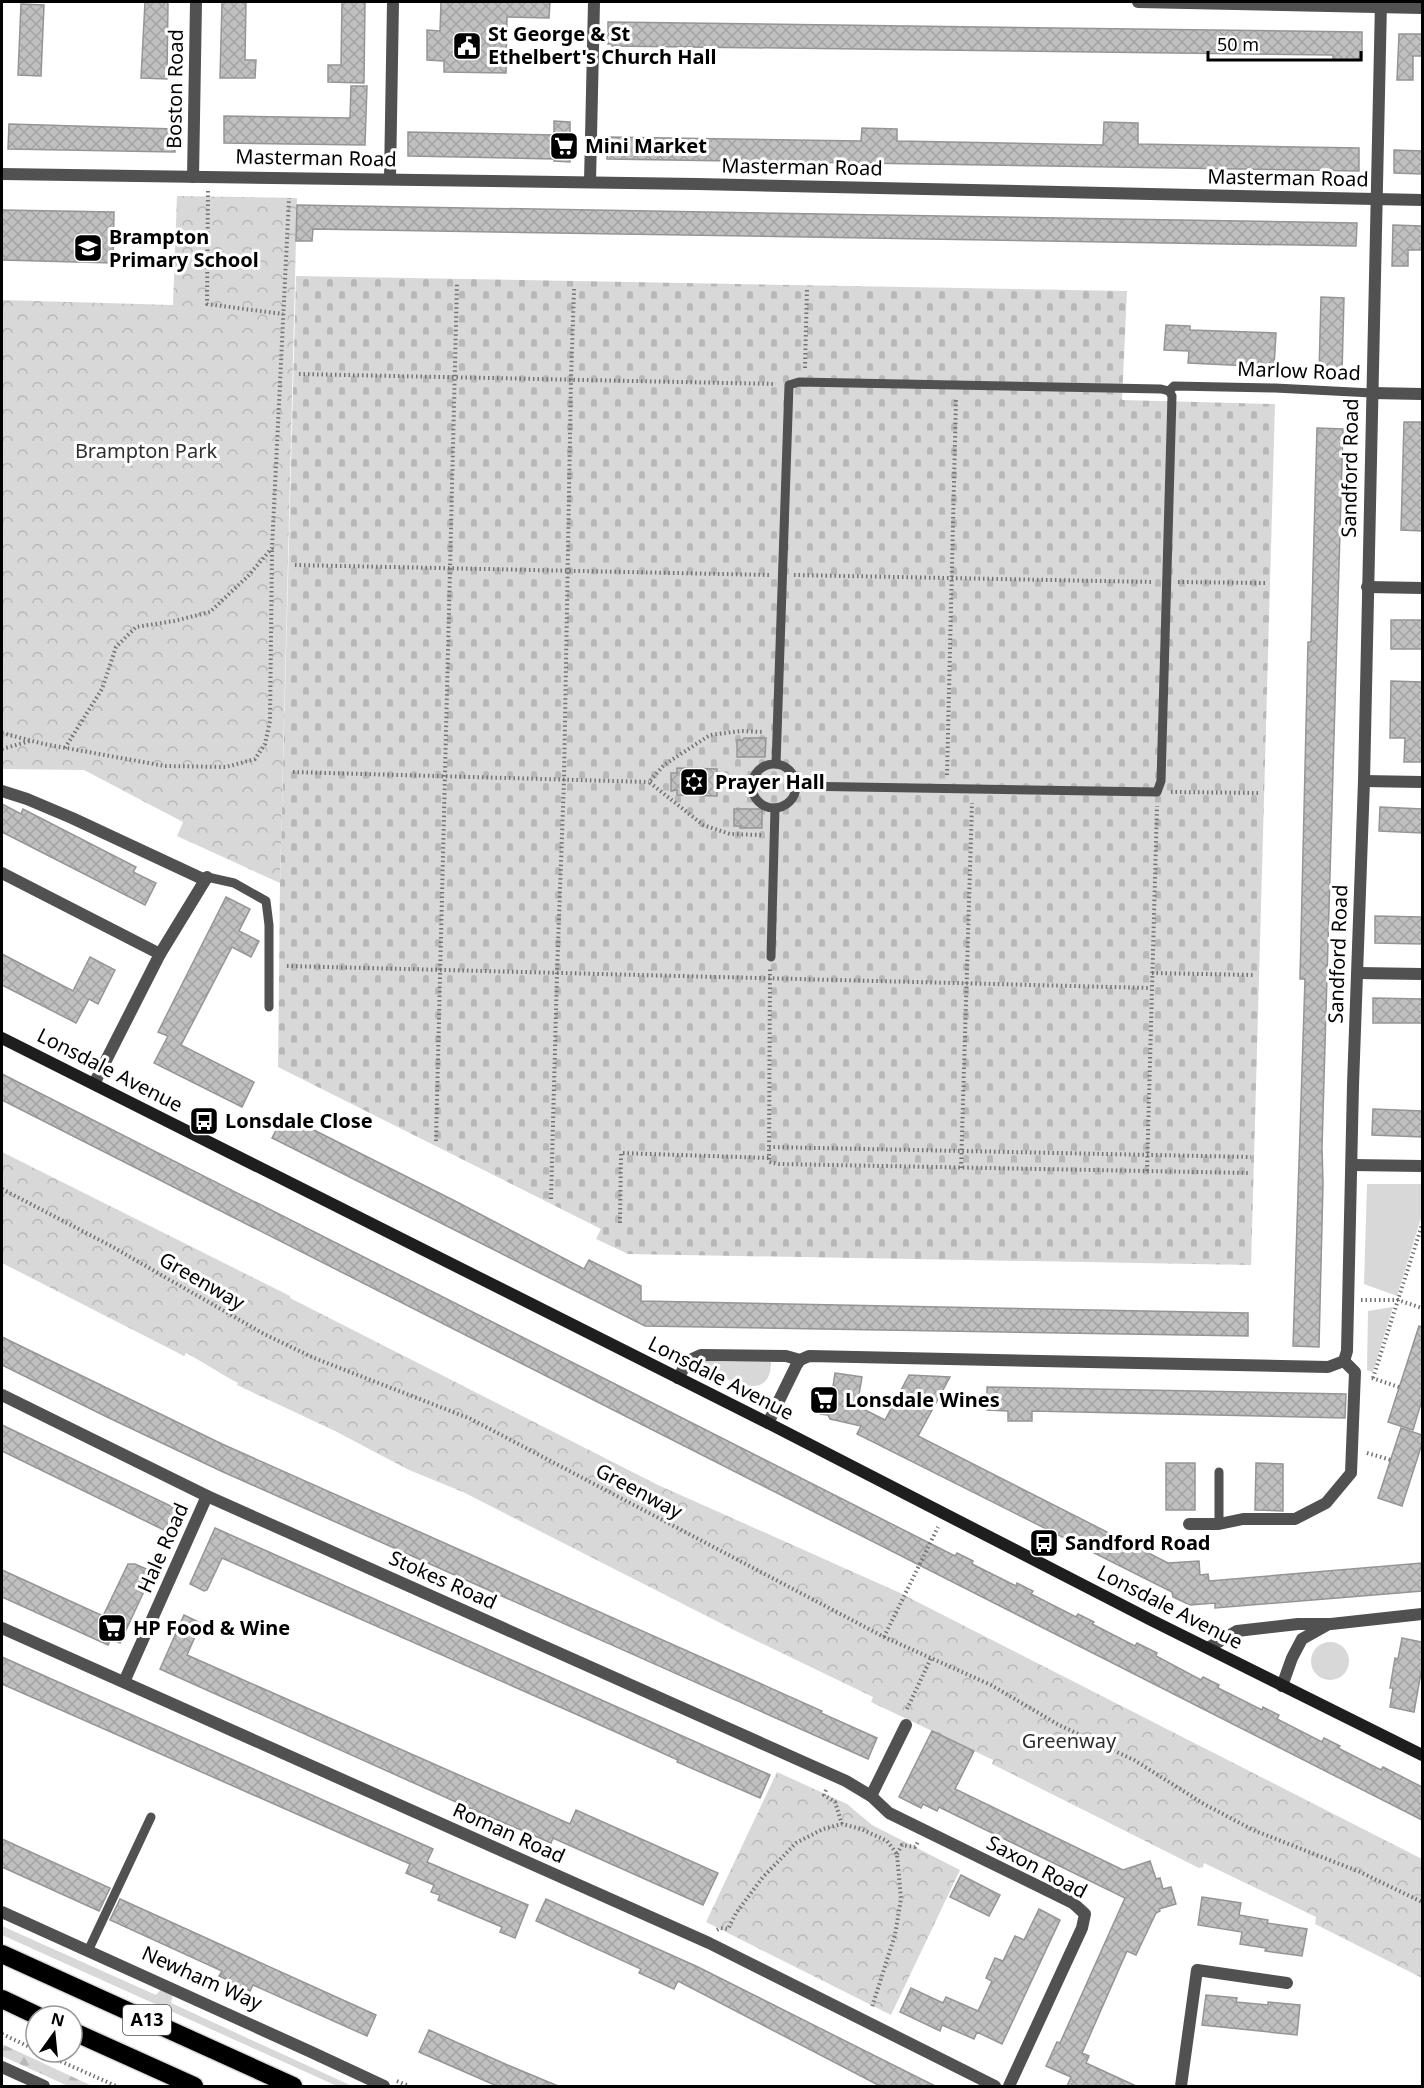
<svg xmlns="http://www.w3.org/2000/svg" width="1424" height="2088" font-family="'Noto Sans',sans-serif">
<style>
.green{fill:#d8d8d8}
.forest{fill:url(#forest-firs)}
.cemetery{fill:url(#cemetery-stones)}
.park{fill:url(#park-crowns)}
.building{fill:url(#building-cross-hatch);stroke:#959595;stroke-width:1.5}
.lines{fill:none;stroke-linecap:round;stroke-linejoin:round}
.highway-casing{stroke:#dbdbdb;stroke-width:21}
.path{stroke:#737373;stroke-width:4;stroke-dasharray:1.5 3;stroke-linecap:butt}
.lane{stroke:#515151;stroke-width:9}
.street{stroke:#515151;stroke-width:12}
.secondary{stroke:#1e1e1e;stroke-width:12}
.highway{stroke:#000;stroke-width:18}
.labels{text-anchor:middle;stroke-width:6;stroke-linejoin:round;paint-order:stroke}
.shield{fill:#fff;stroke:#4c4c4c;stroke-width:1.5}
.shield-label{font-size:18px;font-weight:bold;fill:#000}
.poi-label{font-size:20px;font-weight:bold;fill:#000;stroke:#fff;text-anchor:start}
.street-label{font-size:20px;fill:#000;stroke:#fff}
.park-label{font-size:20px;fill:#2f2f2f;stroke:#fff}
</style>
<defs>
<pattern id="forest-firs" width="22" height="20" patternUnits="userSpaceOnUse" patternTransform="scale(1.5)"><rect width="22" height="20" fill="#d8d8d8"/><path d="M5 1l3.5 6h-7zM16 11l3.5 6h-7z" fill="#b8b8b8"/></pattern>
<pattern id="cemetery-stones" width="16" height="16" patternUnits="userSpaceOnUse" patternTransform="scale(1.5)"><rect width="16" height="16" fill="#d8d8d8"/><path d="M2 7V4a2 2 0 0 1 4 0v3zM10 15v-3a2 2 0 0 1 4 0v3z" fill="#b8b8b8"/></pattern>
<pattern id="park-crowns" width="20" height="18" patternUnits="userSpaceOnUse" patternTransform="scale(1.5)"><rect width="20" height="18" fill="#d8d8d8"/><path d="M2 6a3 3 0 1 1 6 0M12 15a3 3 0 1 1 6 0" fill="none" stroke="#b8b8b8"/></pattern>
<pattern id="building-cross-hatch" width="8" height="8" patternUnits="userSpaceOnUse" patternTransform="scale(1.5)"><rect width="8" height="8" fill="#c0c0c0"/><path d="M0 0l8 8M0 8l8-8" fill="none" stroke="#a3a3a3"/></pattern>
</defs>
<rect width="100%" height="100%" fill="#fff"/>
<!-- green -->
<g class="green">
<polygon points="1367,1184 1422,1184 1422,1215 1397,1296 1364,1284"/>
<polygon points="1393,1307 1373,1372 1367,1370 1368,1311"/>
<path d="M701,1362H771C771,1409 718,1374 698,1364Z"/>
<circle cx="1330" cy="1661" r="19"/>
<polygon points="2,1926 156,1995 161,1989 173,1994 171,2003 352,2086 337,2086 2,1935"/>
</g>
<!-- forest -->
<polygon class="forest" points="2,2044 90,2085 95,2086 68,2086 2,2056"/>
<!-- cemetery -->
<polygon class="cemetery" points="296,276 1127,291 1122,400 1275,404 1251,1265 628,1254 596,1239 601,1229 278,1067 280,883"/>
<!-- park -->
<g class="park">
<polygon points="177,196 297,198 280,883 177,836 183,822 84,770 2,769 2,300 173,305"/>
<path d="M2,1152L290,1296V1298L658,1485L898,1592L1422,1859V1978L1315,1924L1316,1917L1204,1863L1203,1867L1199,1868L992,1764L993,1760L871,1702L873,1697L738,1632L463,1492L409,1470L335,1431L237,1385L238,1383C219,1373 205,1363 186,1353L184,1356L2,1263Z"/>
<polygon points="777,1772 847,1804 872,1825 960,1870 891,2015 706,1922"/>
</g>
<!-- building -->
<g class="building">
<polygon points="145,2 168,2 167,79 141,78"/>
<polygon points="222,2 246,2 245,60 256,60 255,78 220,78"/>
<polygon points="342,2 365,2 364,83 328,82 328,65 341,65"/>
<polygon points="441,2 550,2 549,18 507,17 506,73 444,72 444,61 427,60 427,30 440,31"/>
<polygon points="21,4 44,5 41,76 18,75"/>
<polygon points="608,22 1362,32 1362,60 1333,60 1333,55 612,46 612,44 608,44"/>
<polygon points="1399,34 1422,34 1422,56 1413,56 1413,80 1397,80"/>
<polygon points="351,86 367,86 365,145 224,143 224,116 350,118"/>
<polygon points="554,121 570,122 570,162 554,161 554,159 408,156 408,132 554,135"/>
<polygon points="1104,122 1138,123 1138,144 1359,148 1359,171 607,159 608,137 861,141 862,128 897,129 897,141 1103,145"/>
<polygon points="9,124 175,129 175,152 8,149"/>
<polygon points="1394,150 1422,151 1422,174 1394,173"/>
<polygon points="297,205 1116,219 1357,223 1356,246 313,229 312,241 296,241"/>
<polygon points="2,210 114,212 113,263 2,260"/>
<polygon points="1393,225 1422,226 1422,250 1408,250 1408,266 1392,266"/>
<polygon points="1321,297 1344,298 1342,373 1319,373"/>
<polygon points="1166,325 1190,326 1190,330 1276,333 1274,367 1188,363 1189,351 1164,350"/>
<polygon points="1404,422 1422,422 1422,531 1401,530"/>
<polygon points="1317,428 1343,429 1322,1148 1323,1183 1319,1347 1293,1346 1305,979 1300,979 1308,642 1311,642"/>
<rect x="1391" y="620" width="31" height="29"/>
<polygon points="1391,681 1422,682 1422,762 1404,762 1405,738 1390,738"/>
<polygon points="744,738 766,738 765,757 737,757 737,740 743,740"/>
<polygon points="677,768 717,769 717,796 677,795 677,790 671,791 671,773 677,773"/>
<polygon points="2,804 21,814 23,809 136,867 133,872 156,883 145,905 2,832"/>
<polygon points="1380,807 1422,809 1422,833 1379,831"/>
<polygon points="734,809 762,809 762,828 740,828 740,826 734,826"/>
<polygon points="226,897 250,909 239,931 259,941 251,957 232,947 181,1045 254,1082 242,1107 154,1063 168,1036 158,1032"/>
<polygon points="1375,916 1422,917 1422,944 1375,943"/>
<polygon points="2,954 73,991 90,957 115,970 98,1004 89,999 76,1023 2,985"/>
<polygon points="1373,998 1422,999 1422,1023 1373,1023"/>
<polygon points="2,1074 955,1556 957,1553 973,1561 972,1564 1016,1586 1017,1583 1033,1591 1031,1594 1076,1617 1078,1614 1094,1622 1092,1624 1135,1646 1137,1643 1157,1653 1156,1656 1201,1680 1203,1677 1219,1685 1218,1688 1262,1710 1263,1707 1279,1715 1277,1719 1322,1742 1324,1738 1340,1746 1338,1748 1381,1770 1383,1767 1422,1787 1422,1820 2,1100"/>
<polygon points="1373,1109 1422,1111 1422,1137 1372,1135"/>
<polygon points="284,1115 457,1202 584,1269 589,1260 641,1286 641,1301 1248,1313 1248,1336 645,1326 272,1138"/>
<polygon points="1419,1326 1422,1327 1422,1400 1413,1430 1388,1422"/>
<polygon points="2,1337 222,1444 822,1711 821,1713 877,1738 868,1759 221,1471 107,1417 2,1365"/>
<polygon points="835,1373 862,1377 857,1406 885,1420 909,1375 950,1377 918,1436 1168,1563 1199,1561 1200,1575 1208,1574 1209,1581 1422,1563 1422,1591 1215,1608 1215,1603 1190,1605 1173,1597 1172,1592 857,1434 861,1426 839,1421 830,1419 828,1415 820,1414 814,1407 817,1390 832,1393"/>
<polygon points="987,1387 1346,1394 1345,1418 1032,1411 1032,1421 1008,1421 1008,1411 987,1410"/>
<polygon points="2,1425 175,1508 174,1510 180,1513 170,1533 2,1451"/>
<polygon points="1401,1428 1422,1435 1422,1444 1402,1506 1378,1498"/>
<rect x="1166" y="1463" width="29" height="47"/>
<polygon points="1256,1463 1283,1464 1283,1511 1255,1510"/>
<polygon points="215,1528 770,1775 760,1798 677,1762 678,1760 578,1715 222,1558 207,1590 204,1591 190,1584"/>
<polygon points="128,1564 135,1564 153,1572 120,1643 111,1639 108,1645 2,1597 2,1570 103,1616"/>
<polygon points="184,1615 201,1623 187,1655 570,1824 576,1810 718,1873 703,1905 553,1838 551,1843 465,1806 160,1669"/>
<polygon points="1402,1638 1422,1642 1422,1667 1414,1712 1390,1707 1393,1688 1390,1688 1395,1658 1398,1659"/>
<polygon points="2,1657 433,1849 427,1862 528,1905 515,1938 500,1932 502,1927 438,1900 440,1895 431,1892 434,1885 406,1873 410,1864 2,1684"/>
<polygon points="932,1731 974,1751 955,1789 1123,1870 1150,1861 1156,1879 1160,1878 1163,1889 1171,1887 1176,1904 1159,1909 1160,1911 1156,1913 1136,1955 1127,1951 1082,2053 1089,2056 1086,2063 1136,2086 1067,2086 1071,2077 1046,2066 1057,2042 1060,2043 1125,1898 939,1807 937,1811 923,1804 921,1808 899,1797"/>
<polygon points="2,1839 110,1888 99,1911 2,1867"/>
<polygon points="961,1875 1000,1895 989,1916 950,1897"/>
<polygon points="1202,1897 1241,1903 1239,1915 1268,1920 1267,1923 1307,1929 1302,1956 1265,1951 1266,1948 1240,1944 1242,1932 1198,1925"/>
<polygon points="120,1899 376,2015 367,2036 253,1985 250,1991 236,1984 219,1976 222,1971 110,1920"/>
<polygon points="546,1899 698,1967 935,2086 880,2086 678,1981 674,1989 639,1973 641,1969 536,1921"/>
<polygon points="1039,1909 1060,1920 1002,2044 977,2032 974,2039 942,2025 940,2031 900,2012 911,1988 943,2003 946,1997 978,2011 992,1981 986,1978 995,1958 1003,1961 1015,1936 1024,1940"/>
<polygon points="1206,1995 1237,1998 1236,2002 1268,2005 1268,2002 1300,2005 1297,2035 1202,2025"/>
<polygon points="429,2030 510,2066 558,2086 497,2086 419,2052"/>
</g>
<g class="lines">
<!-- highway casing -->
<g class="highway-casing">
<g id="highway">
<polyline points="2,1954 293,2086"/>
<polyline points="2,1999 38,2016"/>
<polyline points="72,2031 194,2086"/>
</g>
</g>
<!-- path -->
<g class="path">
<polyline points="208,191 207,304 283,314"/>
<polyline points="805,368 807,288"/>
<polyline points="299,374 776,384"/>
<polyline points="295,565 769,575"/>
<polyline points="794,575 1153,582"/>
<polyline points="1178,582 1265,583"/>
<polyline points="2,733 44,744 165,766 226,767 255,759 265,744 270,721 272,549"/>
<polyline points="65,748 102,689 116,647 136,627 174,621 210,612 248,576 272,548 289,198"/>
<polyline points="2,749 30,741"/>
<polyline points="293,772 649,782"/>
<polyline points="947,775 956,399"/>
<polyline points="1171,792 1260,793"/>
<polyline points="761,835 730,834 703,825 649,782 664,765 710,735 741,731 764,732"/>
<polyline points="287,966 1151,988"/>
<polyline points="1152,973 1253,975"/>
<polyline points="436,1141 457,283"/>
<polyline points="769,1147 1251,1157"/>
<polyline points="769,1158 769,1162 779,1164 1250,1173"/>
<polyline points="961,1168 972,803"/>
<polyline points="1147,1171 1157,806"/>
<polyline points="2,1189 111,1246 264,1334 314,1358 471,1419 884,1637 991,1685 1059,1725 1134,1760 1204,1804 1253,1830 1360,1872 1422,1902"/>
<polyline points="551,1199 557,974 564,779 571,379 574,289"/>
<polyline points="620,1223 621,1153 769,1158 770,969"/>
<polyline points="1361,1300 1398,1300 1422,1308"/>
<polyline points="1372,1378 1399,1387"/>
<polyline points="1373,1378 1422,1225"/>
<polyline points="1367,1453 1391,1460"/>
<polyline points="884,1637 938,1527"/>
<polyline points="907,1709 931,1658"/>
<polyline points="826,1790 824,1795 835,1802 842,1824"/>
<polyline points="897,1854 902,1845 915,1847 918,1842"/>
<polyline points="717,1930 721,1928 728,1929 736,1913 763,1877 796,1843 823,1829 842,1824 861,1829 887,1841 897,1854 901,1899 895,1935 872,2007"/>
<polyline points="2,2034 36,2050"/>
<polyline points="40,2052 116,2086"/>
<polyline points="397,2081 409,2086"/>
</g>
<!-- lane -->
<g class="lane">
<polyline points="1169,391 1174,386 1275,388 1372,393"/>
<polyline points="776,764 789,385 799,382 1161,389 1169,391"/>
<circle cx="774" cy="786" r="22"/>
<polyline points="796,786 1157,792 1161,781 1172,396 1169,391"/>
<polyline points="207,877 234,883 266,901 269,925 269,1007"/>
<polyline points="771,957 775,808"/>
<polyline points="1219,1524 1219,1472"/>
<polyline points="88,1951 151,1817"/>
</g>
<!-- street -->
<g class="street">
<polyline points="1138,2 1422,8"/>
<polyline points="2,174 697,184 1422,200"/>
<polyline points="193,177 196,2"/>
<polyline points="390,178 393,2"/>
<polyline points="590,182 594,2"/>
<polyline points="1372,393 1422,394"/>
<polyline points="1367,587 1422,588"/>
<polyline points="1364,781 1422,782"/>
<polyline points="2,791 27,799 72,818 205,880"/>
<polyline points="2,873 160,954"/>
<polyline points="1358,973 1422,974"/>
<polyline points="94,1084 160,954 207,877"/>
<polyline points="1352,1165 1422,1166"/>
<polyline points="678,1378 688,1361 701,1355 786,1356 800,1360"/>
<polyline points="2,1395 207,1496 846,1781 871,1796 889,1813 1073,1903 1085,1914 1082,1928 1009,2086"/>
<polyline points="768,1423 796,1366 800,1360 809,1356 1328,1367 1344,1361 1347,1351 1353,1085 1364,781 1381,2"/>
<polyline points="1189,1524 1219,1524 1243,1519 1295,1519 1326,1503 1351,1473 1355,1372 1344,1361"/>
<polyline points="2,1628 709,1943 995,2086"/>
<polyline points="1208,1648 1237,1631 1298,1624 1331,1624 1422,1614"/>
<polyline points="124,1682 207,1496"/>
<polyline points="1282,1686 1292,1658 1302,1639 1327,1625"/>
<polyline points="871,1796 906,1725"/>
<polyline points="2,1912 309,2051 384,2086"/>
<polyline points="2,2067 44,2086"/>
<polyline points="1181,2086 1197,1970 1287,1983"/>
</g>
<!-- secondary -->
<polyline class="secondary" points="2,1038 768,1423 1151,1620 1422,1755"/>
<!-- highway -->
<use href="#highway" class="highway"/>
</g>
<!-- icons -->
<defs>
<g id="civic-square" transform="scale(1.5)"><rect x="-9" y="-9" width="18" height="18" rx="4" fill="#000" stroke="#fff"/><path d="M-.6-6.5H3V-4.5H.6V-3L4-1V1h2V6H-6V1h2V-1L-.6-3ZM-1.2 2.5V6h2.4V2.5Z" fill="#fff"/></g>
<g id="supermarket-square" transform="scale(1.5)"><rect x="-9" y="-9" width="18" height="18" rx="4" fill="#000" stroke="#fff"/><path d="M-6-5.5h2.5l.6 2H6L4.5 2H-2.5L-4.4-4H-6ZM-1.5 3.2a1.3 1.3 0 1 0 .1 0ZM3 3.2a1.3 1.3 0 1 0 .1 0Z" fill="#fff"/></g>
<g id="school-square" transform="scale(1.5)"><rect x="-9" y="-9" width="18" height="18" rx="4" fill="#000" stroke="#fff"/><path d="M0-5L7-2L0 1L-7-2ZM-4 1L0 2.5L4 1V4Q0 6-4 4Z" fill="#fff"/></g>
<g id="synagogue-square" transform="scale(1.5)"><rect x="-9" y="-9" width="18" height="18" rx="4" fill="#000" stroke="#fff"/><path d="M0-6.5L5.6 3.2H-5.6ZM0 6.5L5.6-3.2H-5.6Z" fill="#fff"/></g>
<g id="bus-square" transform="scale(1.5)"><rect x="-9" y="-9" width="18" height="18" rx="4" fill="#000" stroke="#fff"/><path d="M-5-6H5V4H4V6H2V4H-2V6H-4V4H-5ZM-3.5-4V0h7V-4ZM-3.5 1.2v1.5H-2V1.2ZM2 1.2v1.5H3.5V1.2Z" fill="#fff"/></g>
</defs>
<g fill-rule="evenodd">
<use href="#civic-square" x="467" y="46"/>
<use href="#supermarket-square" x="564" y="146"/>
<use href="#school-square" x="88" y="248"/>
<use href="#synagogue-square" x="694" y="782"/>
<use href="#bus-square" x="204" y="1121"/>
<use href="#supermarket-square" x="824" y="1400"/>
<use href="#bus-square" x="1044" y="1543"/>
<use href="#supermarket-square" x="112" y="1628"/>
</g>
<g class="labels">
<!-- shield labels -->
<rect class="shield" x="123" y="2005" width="48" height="30" rx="4.5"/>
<g class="shield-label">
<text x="147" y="2026">A13</text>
</g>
<!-- poi labels -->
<g class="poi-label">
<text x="488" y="41">St George &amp; St<tspan x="488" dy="23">Ethelbert's Church Hall</tspan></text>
<text x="585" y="153">Mini Market</text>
<text x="109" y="244">Brampton<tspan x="109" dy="23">Primary School</tspan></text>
<text x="715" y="789">Prayer Hall</text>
<text x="225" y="1128">Lonsdale Close</text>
<text x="845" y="1407">Lonsdale Wines</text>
<text x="1065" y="1550">Sandford Road</text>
<text x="133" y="1635">HP Food &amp; Wine</text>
</g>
<!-- street labels -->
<g class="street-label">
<text transform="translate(175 89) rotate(-89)" y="7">Boston Road</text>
<text transform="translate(316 158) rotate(1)" y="7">Masterman Road</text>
<text transform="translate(802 167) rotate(1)" y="7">Masterman Road</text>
<text transform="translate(1288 178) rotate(1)" y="7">Masterman Road</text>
<text transform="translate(1299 371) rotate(2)" y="7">Marlow Road</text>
<text transform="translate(1350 468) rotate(-89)" y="7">Sandford Road</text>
<text transform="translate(1338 954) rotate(-88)" y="7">Sandford Road</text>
<text transform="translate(110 1070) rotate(27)" y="7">Lonsdale Avenue</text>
<text transform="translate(202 1281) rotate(30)" y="7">Greenway</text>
<text transform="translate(721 1378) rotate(27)" y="7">Lonsdale Avenue</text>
<text transform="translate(639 1491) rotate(28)" y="7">Greenway</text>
<text transform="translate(163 1548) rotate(-66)" y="7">Hale Road</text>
<text transform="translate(443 1580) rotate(24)" y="7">Stokes Road</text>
<text transform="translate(1170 1607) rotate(27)" y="7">Lonsdale Avenue</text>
<text transform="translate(509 1833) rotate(24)" y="7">Roman Road</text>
<text transform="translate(1037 1867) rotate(28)" y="7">Saxon Road</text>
<text transform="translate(202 1978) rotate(24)" y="7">Newham Way</text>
</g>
<!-- park labels -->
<g class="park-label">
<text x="146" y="458">Brampton Park</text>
<text x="1069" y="1748">Greenway</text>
</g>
</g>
<!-- border -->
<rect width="1424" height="2088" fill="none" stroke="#000000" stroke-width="6"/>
<!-- north arrow -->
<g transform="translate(54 2034) rotate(15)"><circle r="28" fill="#ffffff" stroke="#999999" stroke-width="1.5"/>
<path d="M0-4.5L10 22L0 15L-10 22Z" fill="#000000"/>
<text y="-9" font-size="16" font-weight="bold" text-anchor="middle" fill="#000000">N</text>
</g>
<!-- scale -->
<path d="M1208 51v9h153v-9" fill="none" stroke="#000000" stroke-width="3"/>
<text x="1217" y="51" font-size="18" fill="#000000" stroke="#ffffff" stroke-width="4.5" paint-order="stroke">50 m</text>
</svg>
